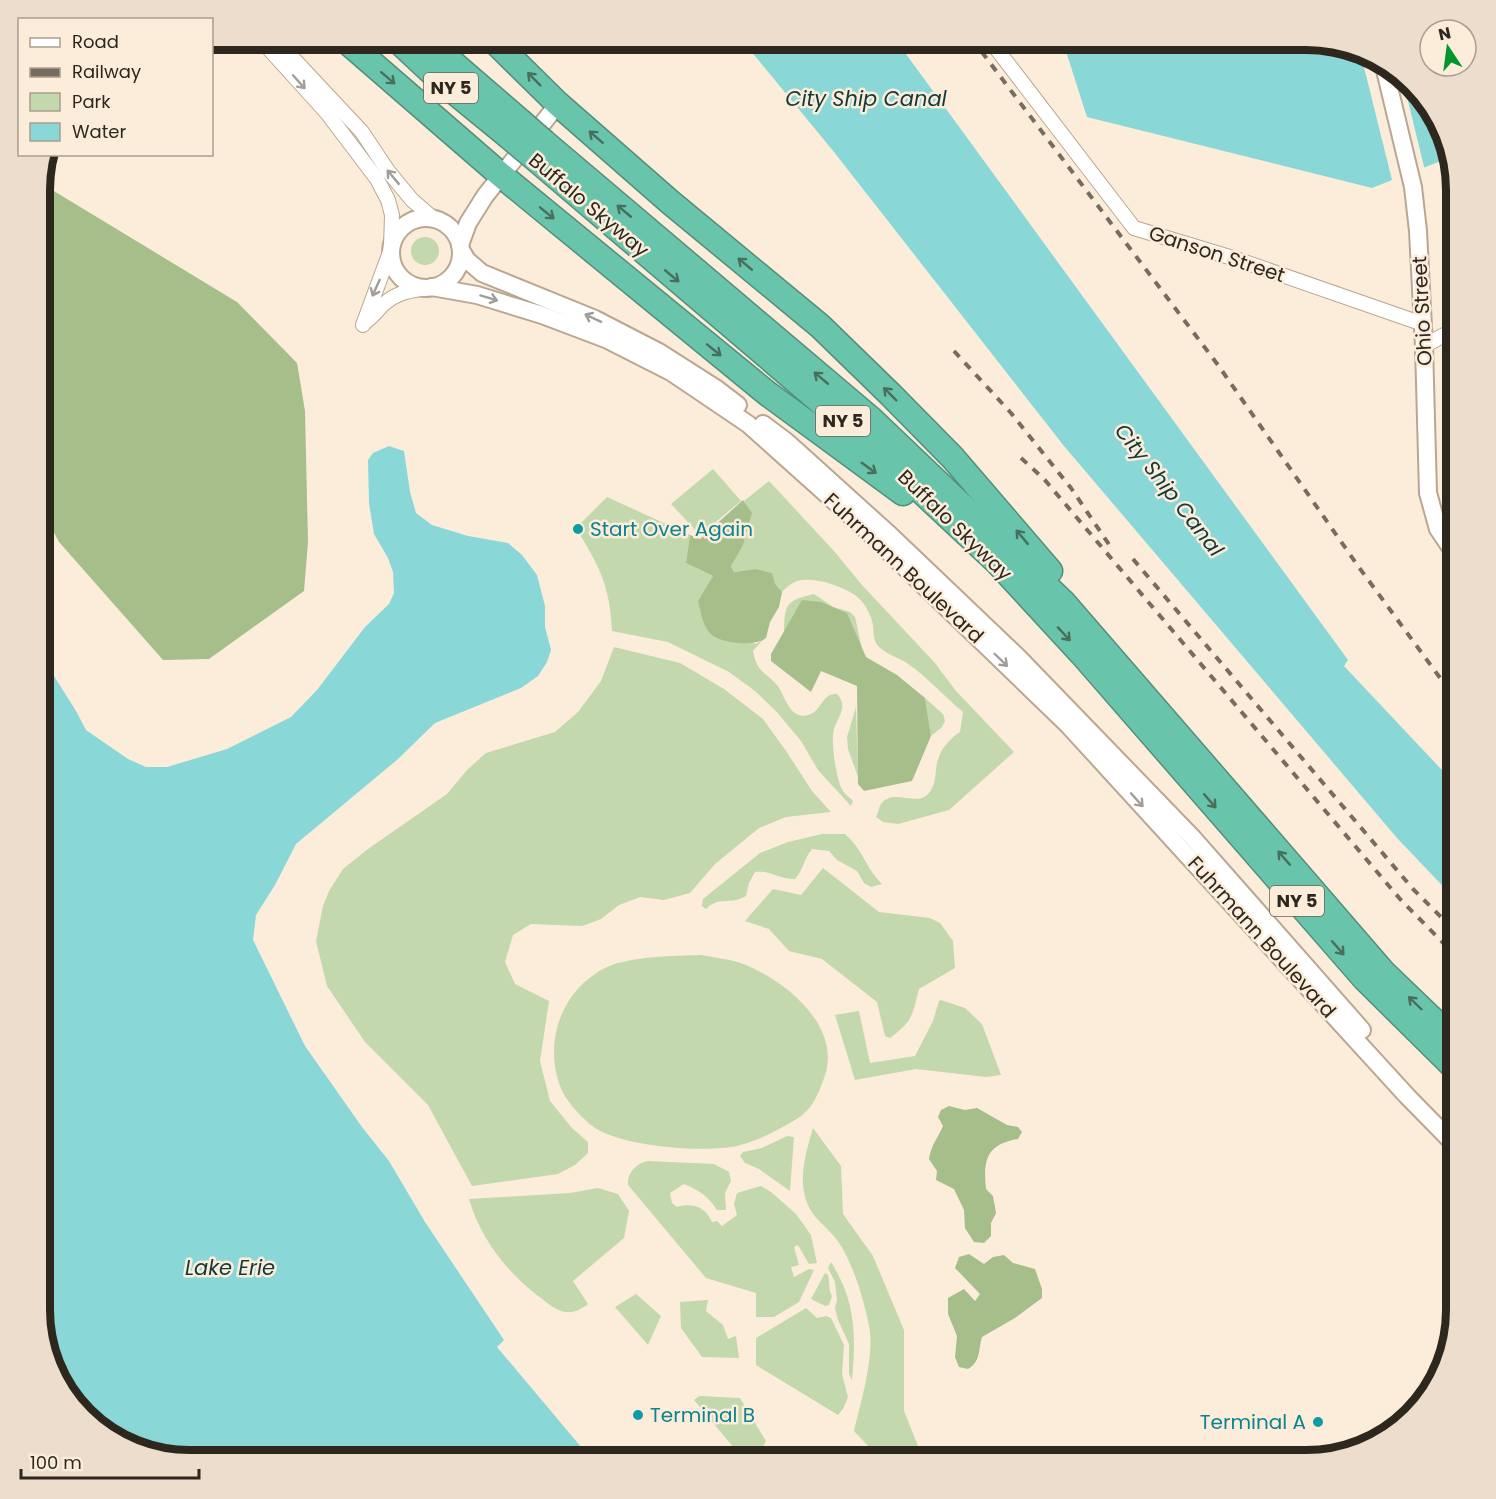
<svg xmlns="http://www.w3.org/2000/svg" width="1496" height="1499" font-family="Poppins,sans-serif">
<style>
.green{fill:#c3d8ac}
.forest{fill:#a6bf8a}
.water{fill:#89d7d7}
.pier{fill:#fceddb}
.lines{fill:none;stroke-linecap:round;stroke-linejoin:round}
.minor-casing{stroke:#b9a792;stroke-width:16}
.tertiary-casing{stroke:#b9a792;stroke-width:20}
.motorway-casing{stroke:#548e7a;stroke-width:27}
.minor{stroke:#fff;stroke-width:14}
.tertiary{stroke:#fff;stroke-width:16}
.motorway{stroke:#68c5ac;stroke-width:24}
.rail{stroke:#766c60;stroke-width:4;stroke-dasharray:8 8;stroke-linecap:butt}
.motorway-bridge-casing{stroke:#548e7a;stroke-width:27;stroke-linecap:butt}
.motorway-bridge{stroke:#68c5ac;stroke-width:24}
.oneway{stroke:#486e5e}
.oneway2{stroke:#a19e9a}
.culture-dot{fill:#0f9aa8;stroke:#fceddb;stroke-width:2}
.labels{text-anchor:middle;stroke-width:5;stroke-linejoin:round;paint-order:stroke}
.shield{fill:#fceddb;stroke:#6c6257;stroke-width:1.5}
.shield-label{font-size:18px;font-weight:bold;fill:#2e271e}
.street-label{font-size:20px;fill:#2e271e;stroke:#fceddb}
.culture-label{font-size:20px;fill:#0d838f;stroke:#fceddb;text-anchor:start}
.water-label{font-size:21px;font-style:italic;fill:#133939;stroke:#fceddb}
.rim{fill:none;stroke:#2e271e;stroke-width:8}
</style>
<rect width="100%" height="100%" fill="#fceddb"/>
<!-- green -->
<g class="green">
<circle cx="425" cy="251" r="14"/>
<polygon points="713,469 741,501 700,535 671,504"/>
<path d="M769,481L834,551L862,585L935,663L956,691L1014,752L949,810L898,824L883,822L876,817C878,813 879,807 881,804C893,787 917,808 929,793C938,782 934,768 939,757C942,747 952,737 960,732L963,712C944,696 927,677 907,663C897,657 888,655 879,647C871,639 875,630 872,621C871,616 867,609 864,604C854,589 820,578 802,580C793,581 788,586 782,592L755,569L734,572L731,566C740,547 759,522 744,501Z"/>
<path d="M607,497L690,535L686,563L713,576L708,586L755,644L762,641L753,651C757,672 764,671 777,685C785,695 789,720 808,715C822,712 821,693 837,694C850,708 835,719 833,734C832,746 836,780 843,791C845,794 850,798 853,801L851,806L818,770L801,741L776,711L755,691L729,672L668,642L612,631C610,585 599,566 576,528Z"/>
<path d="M814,594L833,607L850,612L855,617L862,649L847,613L784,631C785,603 786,601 814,594Z"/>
<polygon points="614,647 680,663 724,689 763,719 786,751 812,791 831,812 786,817 759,828 715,864 690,893 664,900 640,897 619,905 601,919 582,926 531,924 513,935 505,962 515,984 549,1001 540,1061 550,1101 572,1128 588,1142 588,1153 575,1165 558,1174 472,1186 428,1105 365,1042 327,986 316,941 323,906 329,891 343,869 368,849 447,794 467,770 486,753 555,732 578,712 601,681"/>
<polygon points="925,698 943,714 945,721 942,727 931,736"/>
<polygon points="856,707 858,777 848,749 847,737"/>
<path d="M822,834H845C864,851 865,867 882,884L871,887L864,883L857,871L837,860L829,851L812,849C804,858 804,869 795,879C778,879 771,870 755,872L749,883L746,896C729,906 720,895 706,909L702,906L703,899L760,853L788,842Z"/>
<path d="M823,868L879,912L930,918L940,923L953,941L955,968L919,989C912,1016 913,1021 890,1038L885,1036L877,1002L822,959L789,951L769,929L745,921L773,889L801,895Z"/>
<path d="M701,955C716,958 732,959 746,965C788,983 845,1029 823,1081C817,1097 811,1111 795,1120C776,1131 758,1141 737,1146C703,1153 618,1147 591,1125C579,1115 565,1100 560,1086C543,1040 563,988 607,967C632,956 674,956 701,955Z"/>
<polygon points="941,1000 965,1008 982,1024 1001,1075 986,1077 916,1069 855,1080 835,1015 859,1011 870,1063 915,1056 933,1021 939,1001"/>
<path d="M813,1128L841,1166L843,1214L873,1256L904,1330V1411L918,1446L896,1453L868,1446L854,1431C861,1402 875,1355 869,1326C864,1300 853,1262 837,1240C829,1229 813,1218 808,1205C797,1181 806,1152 813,1128Z"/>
<polygon points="787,1136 794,1137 790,1191 759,1169 745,1163 740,1156 743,1152 762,1148"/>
<path d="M648,1161L714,1164L729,1172L731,1181L725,1193L726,1210H717C708,1196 699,1190 684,1184L670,1193L672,1203L677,1207C692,1202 706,1207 712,1222L717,1221L722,1226L737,1215L734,1204L737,1193L761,1186L771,1192L796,1214L811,1235L817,1263L809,1264L798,1245L794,1247L799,1265L791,1267L794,1277L809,1269L814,1270L799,1302L774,1317H756V1293L706,1278L628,1185C627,1172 637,1163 648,1161Z"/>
<path d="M598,1188L618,1194L629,1211L624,1238L573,1281L588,1304C581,1309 575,1313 566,1312C555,1311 547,1302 538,1296C507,1272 480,1238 469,1199L570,1193Z"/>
<path d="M831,1262C856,1302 856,1335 852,1380L849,1374V1344L838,1320L835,1308L837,1300L835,1282L828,1268Z"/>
<path d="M825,1273L828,1275C830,1283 828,1289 832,1296L829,1305L825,1306L811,1299Z"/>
<polygon points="636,1294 661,1316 648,1345 615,1307"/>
<polygon points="708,1300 706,1311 723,1325 728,1339 736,1336 739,1358 702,1357 681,1328 680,1302"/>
<polygon points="806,1308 817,1318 826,1316 831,1318 844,1345 842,1374 848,1397 843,1409 838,1415 756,1365 756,1338"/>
<polygon points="699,1396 740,1398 766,1441 759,1454 753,1460 744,1460 694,1400"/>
</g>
<!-- forest -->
<g class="forest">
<polygon points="39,182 237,302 297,363 305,411 308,542 304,591 209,659 163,660 59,542 39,504"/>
<path d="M743,500L752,513L743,545L731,566L734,572L755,569L772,573L775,584L782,592L779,607L770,622L766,638C756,647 717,644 709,632C702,623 701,612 698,601L713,576L686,563L690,535L700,539Z"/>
<polygon points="802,600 821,602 847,613 866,657 897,675 925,698 931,736 912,781 864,791 858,784 857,686 821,671 811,692 771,661 771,654"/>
<path d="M949,1106L965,1110L977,1108L1007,1125L1018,1127L1022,1132L1018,1139C986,1144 983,1161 986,1189L993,1196L996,1213L991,1223V1236L984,1243L974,1242L965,1228L964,1210L954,1189L936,1180L937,1171L929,1159C931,1145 938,1138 943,1126L938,1117L941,1110Z"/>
<path d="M969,1254L984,1264L993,1257L1004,1255L1013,1263L1035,1269L1042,1289V1298L1015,1318L982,1337C978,1351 981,1361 968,1369L959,1367L955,1357L957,1336L948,1314V1298L964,1289L975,1301L980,1294L955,1268L959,1257Z"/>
</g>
<!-- water -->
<g class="water">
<polygon points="741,39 895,39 1348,660 1344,666 1457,786 1457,901 1397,838 1064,446 834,152"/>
<polygon points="1062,39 1316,39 1373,54 1419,90 1446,132 1451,157 1372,188 1087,117"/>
<polygon points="389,446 404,451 410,492 416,513 432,525 468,536 508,543 522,555 537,575 545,606 545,627 551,650 547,662 538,676 521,688 435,723 398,759 296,844 275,885 256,915 253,940 305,1046 362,1127 389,1161 425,1222 504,1340 497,1347 592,1460 189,1460 131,1448 77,1409 50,1367 39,1310 39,652 76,711 86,730 128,759 146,767 167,767 227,749 291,717 317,690 365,627 389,604 394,593 393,572 388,558 374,534 369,503 368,460 373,453"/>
</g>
<!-- pier -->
<polygon class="pier" points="1360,51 1373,54 1402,76 1425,171 1393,184"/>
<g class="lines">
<!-- minor casing -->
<g class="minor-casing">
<g id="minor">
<polyline points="260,39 327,113 377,179 388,200 392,215 391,247"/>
<polyline points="275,39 362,132 388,171 412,200 434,219"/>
<polyline points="989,39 1134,228 1236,259 1423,324"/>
<path d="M364,323C373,317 378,309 385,303C398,292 412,290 427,288"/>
<polyline points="363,325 390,252"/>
<polyline points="1424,346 1457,328"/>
</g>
</g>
<!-- tertiary casing -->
<g class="tertiary-casing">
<g id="tertiary">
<polyline points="1383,62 1413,187 1418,231 1424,346 1428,493 1438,529 1457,557"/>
<circle cx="426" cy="253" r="35"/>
<polyline points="460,245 468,223 485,196 558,104"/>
<polyline points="461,250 467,260 482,273 595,319 659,352 717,389 738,405"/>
<polyline points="432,287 477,295 542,315 608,340 671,372 748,424 863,527 1068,725 1407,1096 1457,1147"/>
<polyline points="763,424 787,442 890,535 1018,657 1193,838 1362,1030"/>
</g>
</g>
<!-- motorway casing -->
<g class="motorway-casing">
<g id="motorway">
<polyline points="344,39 502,176 768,394 903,493"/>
<polyline points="396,39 441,81 507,135"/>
<polyline points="425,39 520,121"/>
<polyline points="492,39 558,104 670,202 820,326 891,395 953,458 1050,571"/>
<polyline points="544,142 871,419 1064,603 1384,973 1457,1043"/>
<polyline points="532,156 876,449 998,563 1082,654 1365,979 1457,1070"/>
</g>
</g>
<!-- minor -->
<use href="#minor" class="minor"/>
<!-- tertiary -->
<use href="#tertiary" class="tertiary"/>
<!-- motorway -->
<use href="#motorway" class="motorway"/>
<!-- rail -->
<g class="rail">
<polyline points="972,39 1218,365 1358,566 1457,701"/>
<polyline points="954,351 1011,413 1071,488 1110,546"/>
<polyline points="1021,458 1044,479 1400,899 1457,957"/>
<polyline points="1133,559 1413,889 1457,933"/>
</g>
<!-- motorway-bridge casing -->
<g class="motorway-bridge-casing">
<g id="motorway-bridge">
<polyline points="520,121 544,142"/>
<polyline points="507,135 532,156"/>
</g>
</g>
<!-- motorway-bridge -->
<use href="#motorway-bridge" class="motorway-bridge"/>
</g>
<!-- one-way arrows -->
<defs><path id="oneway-shaft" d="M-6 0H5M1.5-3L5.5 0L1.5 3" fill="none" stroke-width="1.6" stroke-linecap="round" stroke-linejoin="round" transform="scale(1.5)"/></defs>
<g class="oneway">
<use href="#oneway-shaft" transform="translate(388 78) rotate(41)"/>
<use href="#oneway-shaft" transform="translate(534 79) rotate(-135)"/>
<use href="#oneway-shaft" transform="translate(596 137) rotate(-139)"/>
<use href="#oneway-shaft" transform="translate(624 211) rotate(-140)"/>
<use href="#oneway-shaft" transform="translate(547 213) rotate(39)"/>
<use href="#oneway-shaft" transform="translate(745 264) rotate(-140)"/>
<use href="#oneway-shaft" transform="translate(672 276) rotate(40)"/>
<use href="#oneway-shaft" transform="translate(714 350) rotate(39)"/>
<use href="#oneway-shaft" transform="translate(821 378) rotate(-140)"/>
<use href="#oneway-shaft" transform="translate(890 394) rotate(-135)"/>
<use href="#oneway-shaft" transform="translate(869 468) rotate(36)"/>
<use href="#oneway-shaft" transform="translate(1022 537) rotate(-130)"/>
<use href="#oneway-shaft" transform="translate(1064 634) rotate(47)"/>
<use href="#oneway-shaft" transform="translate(1210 801) rotate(49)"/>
<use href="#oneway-shaft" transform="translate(1284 858) rotate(-131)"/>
<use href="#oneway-shaft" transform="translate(1338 948) rotate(49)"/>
<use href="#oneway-shaft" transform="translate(1415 1003) rotate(-136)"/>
</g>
<g class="oneway2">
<use href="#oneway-shaft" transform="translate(299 82) rotate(48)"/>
<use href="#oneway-shaft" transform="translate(393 177) rotate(-130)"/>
<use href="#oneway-shaft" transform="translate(376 288) rotate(114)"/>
<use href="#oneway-shaft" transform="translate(489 298) rotate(17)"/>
<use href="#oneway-shaft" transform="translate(593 318) rotate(-155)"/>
<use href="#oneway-shaft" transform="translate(1001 660) rotate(44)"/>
<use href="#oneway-shaft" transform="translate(1137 800) rotate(48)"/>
</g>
<!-- markers -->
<g class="culture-dot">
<circle cx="578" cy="529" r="6"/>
<circle cx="638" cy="1415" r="6"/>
<circle cx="1318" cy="1422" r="6"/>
</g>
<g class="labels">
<!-- shield labels -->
<g class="shield">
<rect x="424" y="73" width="54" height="30" rx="4.5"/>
<rect x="816" y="406" width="54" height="30" rx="4.5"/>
<rect x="1270" y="886" width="54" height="30" rx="4.5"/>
</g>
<g class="shield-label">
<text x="451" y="94">NY 5</text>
<text x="843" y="427">NY 5</text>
<text x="1297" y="907">NY 5</text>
</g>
<!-- street labels -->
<g class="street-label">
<text transform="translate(589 205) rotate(40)" y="7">Buffalo Skyway</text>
<text transform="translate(1217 254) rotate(18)" y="7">Ganson Street</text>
<text transform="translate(1422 311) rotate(-93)" y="7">Ohio Street</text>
<text transform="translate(955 525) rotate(44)" y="7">Buffalo Skyway</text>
<text transform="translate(904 568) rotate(43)" y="7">Fuhrmann Boulevard</text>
<text transform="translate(1262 937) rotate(48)" y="7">Fuhrmann Boulevard</text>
</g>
<!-- culture labels -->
<g class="culture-label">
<text x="590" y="536">Start Over Again</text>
<text x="650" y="1422">Terminal B</text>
<text x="1306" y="1429" text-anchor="end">Terminal A</text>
</g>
<!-- water labels -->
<g class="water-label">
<text x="866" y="106">City Ship Canal</text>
<text transform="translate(1169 490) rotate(52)" y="7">City Ship Canal</text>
<text x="230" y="1275">Lake Erie</text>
</g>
</g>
<!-- crop -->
<path d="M0 0H1496V1499H0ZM190 50H1306A140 140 0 0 1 1446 190V1310A140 140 0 0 1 1306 1450H190A140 140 0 0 1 50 1310V190A140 140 0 0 1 190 50Z" fill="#ecddcc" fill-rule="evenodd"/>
<path class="rim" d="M190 50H1306A140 140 0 0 1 1446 190V1310A140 140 0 0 1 1306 1450H190A140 140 0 0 1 50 1310V190A140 140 0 0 1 190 50Z"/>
<!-- legend -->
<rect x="18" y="18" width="195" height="138" fill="#fceddb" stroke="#aa9e8f" stroke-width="1.5"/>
<rect x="30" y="38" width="30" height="9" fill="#ffffff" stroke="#aa9e8f" stroke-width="1.5"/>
<text x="72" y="48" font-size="18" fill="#2e271e">Road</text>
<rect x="30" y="68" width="30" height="9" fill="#766c60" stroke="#aa9e8f" stroke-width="1.5"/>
<text x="72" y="78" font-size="18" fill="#2e271e">Railway</text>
<rect x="30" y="93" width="30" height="18" fill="#c3d8ac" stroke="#aa9e8f" stroke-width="1.5"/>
<text x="72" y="108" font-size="18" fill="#2e271e">Park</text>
<rect x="30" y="123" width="30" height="18" fill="#89d7d7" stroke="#aa9e8f" stroke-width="1.5"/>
<text x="72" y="138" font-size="18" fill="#2e271e">Water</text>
<!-- north arrow -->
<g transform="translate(1448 48) rotate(347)"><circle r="28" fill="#fceddb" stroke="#aa9e8f" stroke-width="1.5"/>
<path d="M0-4.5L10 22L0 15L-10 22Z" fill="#00962e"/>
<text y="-9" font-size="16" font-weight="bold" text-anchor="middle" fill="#2e271e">N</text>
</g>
<!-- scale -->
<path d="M21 1469v9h178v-9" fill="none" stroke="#2e271e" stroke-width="3"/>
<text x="30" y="1469" font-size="18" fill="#2e271e" stroke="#fceddb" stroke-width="4.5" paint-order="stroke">100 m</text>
</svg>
